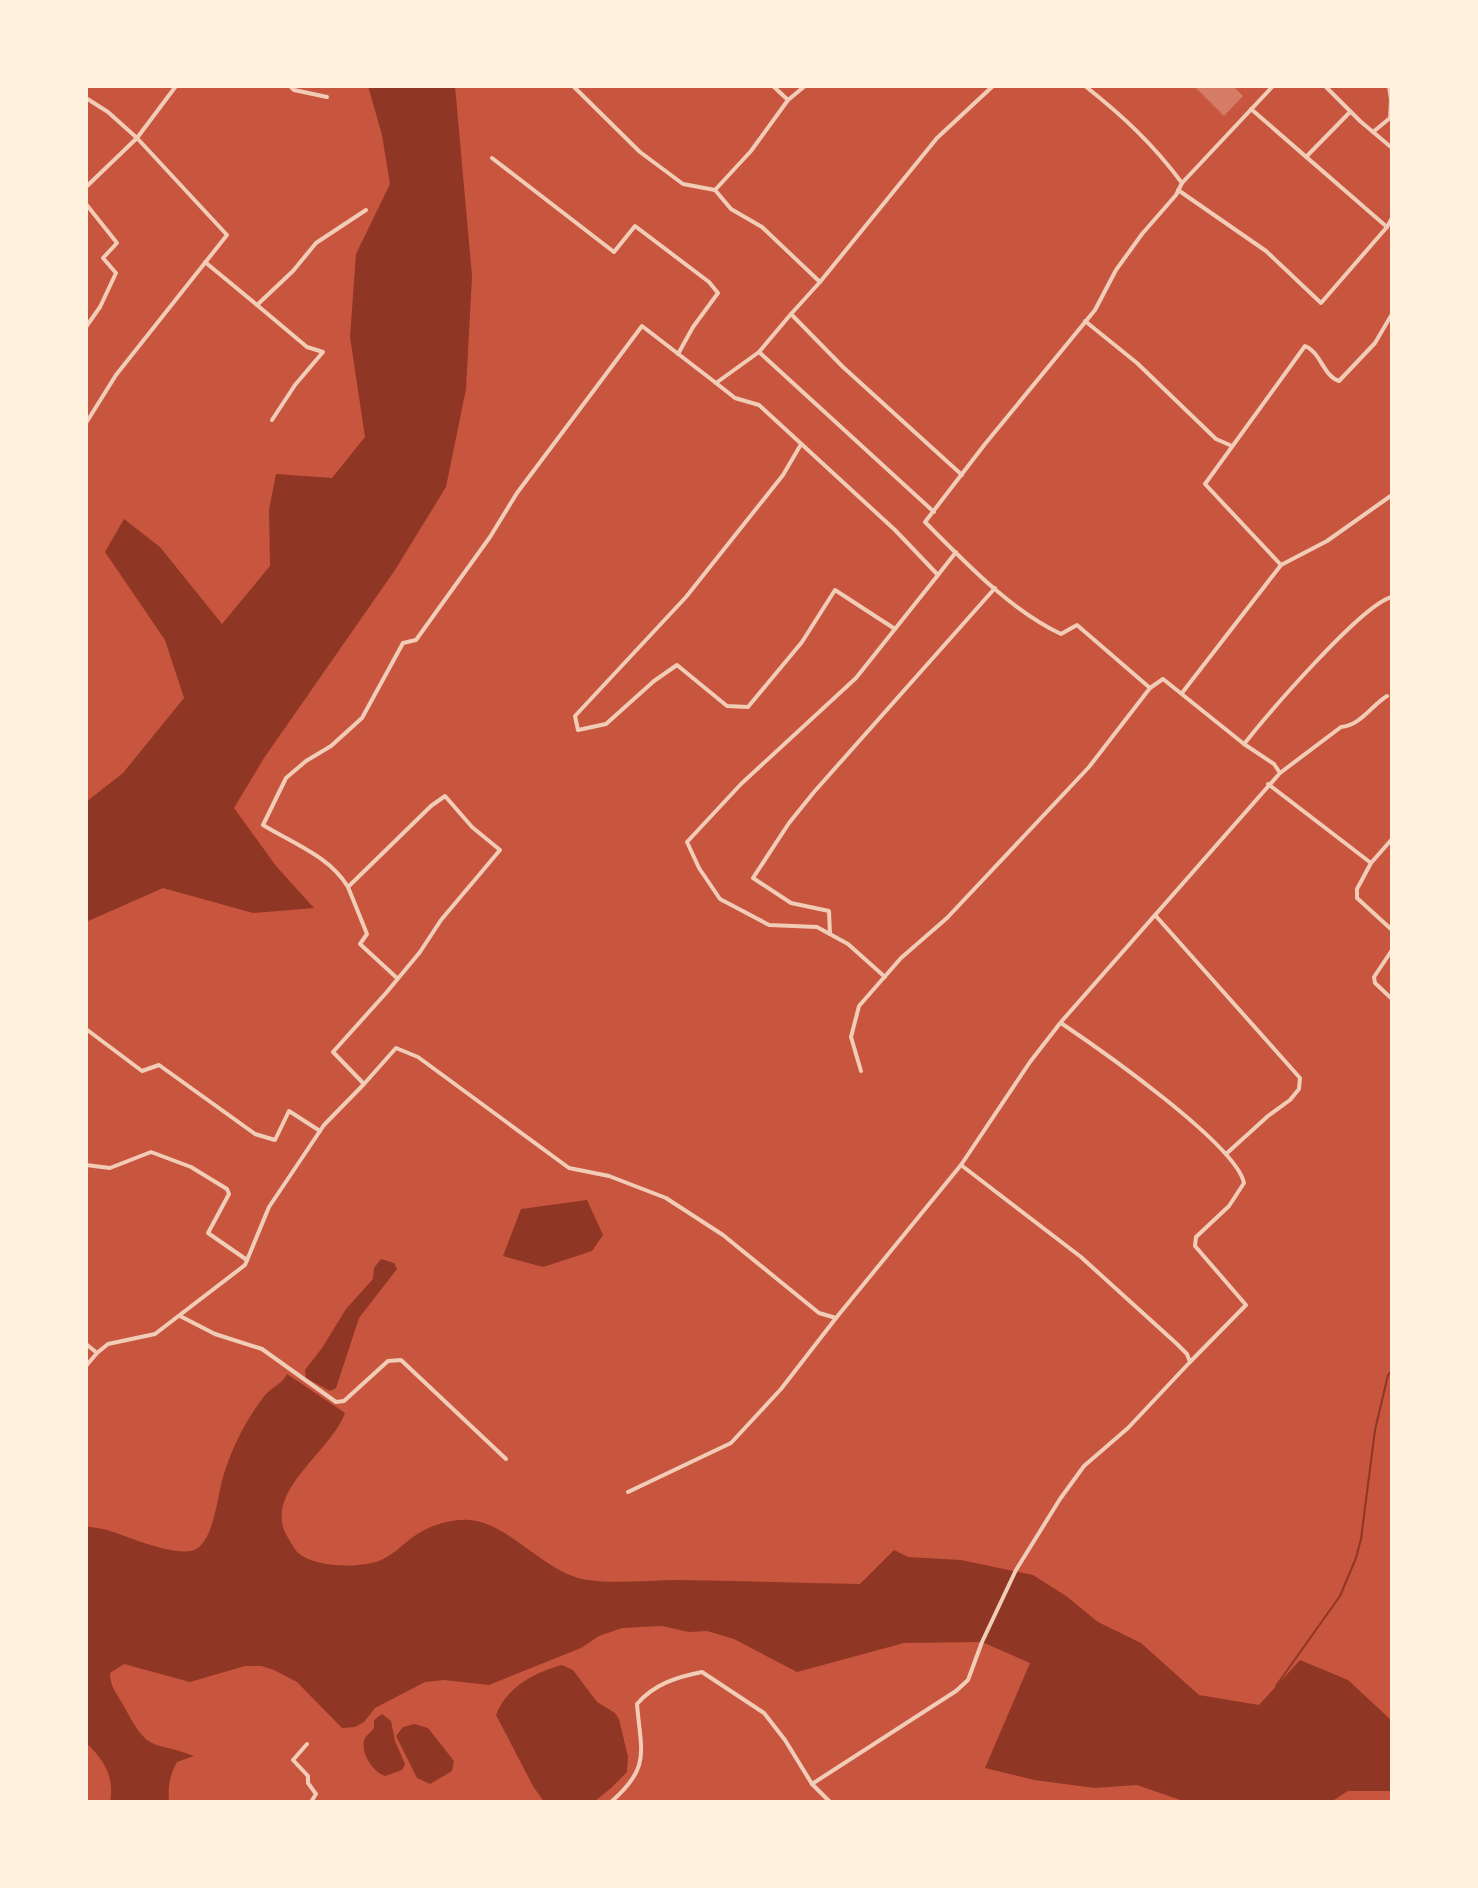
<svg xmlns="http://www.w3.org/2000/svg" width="1478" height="1888" font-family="'DejaVu Sans',sans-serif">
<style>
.water{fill:#8f3625}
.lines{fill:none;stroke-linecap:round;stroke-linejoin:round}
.stream{stroke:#8f3625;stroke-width:2}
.building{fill:#d67c66}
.minor{stroke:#f1ccb7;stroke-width:4}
</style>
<rect width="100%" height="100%" fill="#c8553d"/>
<!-- water -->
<g class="water">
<polygon points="368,86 455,86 472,276 466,389 446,487 395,570 264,758 234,808 276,866 314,908 253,913 163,888 86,922 86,802 123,773 184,698 165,640 105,552 124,519 160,547 222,624 270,566 269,510 276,474 332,478 365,437 350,337 356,254 390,184 382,135"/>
<polygon points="587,1200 603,1235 592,1251 543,1267 503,1256 521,1209"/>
<polygon points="381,1259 394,1263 397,1269 359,1318 336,1388 330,1391 306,1378 305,1370 322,1348 346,1309 373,1279 374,1268"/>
<path d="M287,1374L345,1413C331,1452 262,1492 287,1536C290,1541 294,1548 297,1552C314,1568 358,1568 379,1561C392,1556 402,1545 413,1537C428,1526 451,1518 470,1520C511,1524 545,1574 588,1580C617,1584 649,1580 679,1580C739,1581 800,1583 860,1584L894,1550L908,1557L961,1560L1033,1575L1066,1596L1098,1622L1141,1643L1199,1695L1259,1705L1300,1660L1348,1680L1392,1721V1791H1348L1331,1802H1186L1137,1785L1095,1788L1034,1780L985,1768L1030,1663L982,1642L904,1643L797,1672L734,1639L707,1631L689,1632L662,1626L622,1628L599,1636L581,1648L489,1685L444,1680L425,1682L375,1708L364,1722L355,1727L342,1728L297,1682L274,1670L261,1666H245L190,1682L124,1664L110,1673C110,1688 118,1695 125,1708C149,1754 152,1740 194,1756L177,1762C169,1776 168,1787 169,1802H110C115,1778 104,1759 86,1743V1526C94,1528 103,1528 110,1531C129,1537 175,1557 194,1550C214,1542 217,1497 223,1477C232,1447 245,1421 265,1395C272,1387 282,1384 287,1374Z"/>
<path d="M562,1665L573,1670L597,1702L615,1713L619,1719L628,1757L627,1772L611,1788L594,1802H544L533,1786L496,1715C507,1687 533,1673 562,1665Z"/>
<path d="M382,1714L391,1721L395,1741L405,1764L402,1770L385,1776C373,1772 359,1752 365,1738C366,1736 373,1730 374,1728V1720Z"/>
<polygon points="414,1724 428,1728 454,1761 452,1771 430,1784 417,1778 396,1736 403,1727"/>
</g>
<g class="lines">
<!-- stream -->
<polyline class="stream" points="1276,1686 1340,1596 1356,1558 1361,1539 1375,1430 1388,1375 1392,1371"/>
</g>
<!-- building -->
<polygon class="building" points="1194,86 1233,86 1243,96 1224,116"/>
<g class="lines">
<!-- minor -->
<g class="minor">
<polyline points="290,86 294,90 327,97"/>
<polyline points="573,86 640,152 683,184 715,190"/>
<polyline points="773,86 788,100"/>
<polyline points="805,86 788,100 751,151 715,190 731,209 762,227 820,282 937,138 993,86"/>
<polyline points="1325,86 1360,121 1392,148"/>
<polyline points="86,98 108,112 137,138 176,86"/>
<polyline points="1373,132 1390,118 1391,100 1389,86"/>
<polyline points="1306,157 1350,112"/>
<polyline points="492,158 614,252 635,226 709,282 718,293 693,327 678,354"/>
<polyline points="1182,183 1273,86"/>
<polyline points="86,187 137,138 227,235 116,375 86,423"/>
<polyline points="1178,190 1266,251 1321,303 1387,227 1251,109"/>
<polyline points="86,204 117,243 103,258 116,273 100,307 86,327"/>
<polyline points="1387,227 1392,218"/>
<polyline points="205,262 257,305 293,271 316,243 366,210"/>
<polyline points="820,282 791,314 843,367 962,475"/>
<polyline points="257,305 307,347 323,352 295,385 272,420"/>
<polyline points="1085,321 1137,363 1216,439 1232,446"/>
<polyline points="759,352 934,512"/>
<polyline points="716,383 735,398 759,405 895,530 938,575 856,678 741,784 687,842 699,868 720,899 769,925 817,927 848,944 885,977"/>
<polyline points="800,446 783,475 686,597 575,716 578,730 606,724 654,681 677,665 727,706 748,707 802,642 835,590 895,629"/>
<polyline points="1281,565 1327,541 1392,495"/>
<polyline points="938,575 956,552"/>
<path d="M1182,693L1281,565L1205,484L1305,346C1321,352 1323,376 1339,381L1375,343L1392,314"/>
<path d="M1244,744C1267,715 1362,604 1392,597"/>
<path d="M1280,773L1341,727C1360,726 1372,705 1387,696"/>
<polyline points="1268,784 1371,863 1357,889 1357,898 1392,930"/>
<polyline points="1371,863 1392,839"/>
<polyline points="348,887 367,934 360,944 397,978"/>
<polyline points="1155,915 1300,1078 1299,1089 1290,1100 1268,1116 1226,1154"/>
<polyline points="830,934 829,911 791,903 753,878 789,823 814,792 995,588"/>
<polyline points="1392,950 1374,977 1375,983 1392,999"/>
<path d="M1061,1023C1098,1048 1236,1144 1244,1183L1229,1206L1196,1237L1195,1246L1246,1305L1190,1362"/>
<polyline points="86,1029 142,1071 159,1065 255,1134 275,1140 289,1111 320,1131"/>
<path d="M861,1071L851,1037L859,1006L901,958L947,918L1089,767L1150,688L1077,625L1061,634C1009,609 966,563 925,522L985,444L1095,310L1116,270L1142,234L1176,195L1182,183C1153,144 1123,116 1085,86"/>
<polyline points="364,1084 396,1048 418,1057 569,1168 609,1176 666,1198 723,1235 819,1313 836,1318 961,1165 1030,1062 1061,1022 1280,773 1274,764 1244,744 1163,679 1150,688"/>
<polyline points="86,1165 110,1168 151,1152 191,1167 227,1189 229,1194 208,1233 247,1260"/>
<polyline points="180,1316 215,1334 262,1349 336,1402 344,1401 388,1361 401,1360 506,1459"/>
<polyline points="86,1344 97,1353 86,1366"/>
<path d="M97,1353L108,1344L155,1334L245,1265L269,1207L324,1125L364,1084L333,1052L386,993L420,952L441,920L500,850L472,827L445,796L431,806L348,887C329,856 294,844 263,825L286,778L306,761L331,746L362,718L403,643L416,640L490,537L517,493L642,326L716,383L759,352L791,314"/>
<polyline points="628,1492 731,1443 781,1389 836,1318"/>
<polyline points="307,1744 293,1760 308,1776 308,1783 316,1794 311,1802"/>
<polyline points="812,1784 830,1802"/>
<path d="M611,1802C651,1767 641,1753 637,1704C654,1684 677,1677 702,1672L764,1713L785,1740L812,1784L956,1691L968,1680L982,1642L1016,1570L1060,1499L1084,1466L1128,1428L1190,1362L1187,1354L1177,1344L1081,1257L961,1165"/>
</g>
</g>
<!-- border -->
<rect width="1478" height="1888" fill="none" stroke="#fff3e0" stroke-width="176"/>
</svg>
